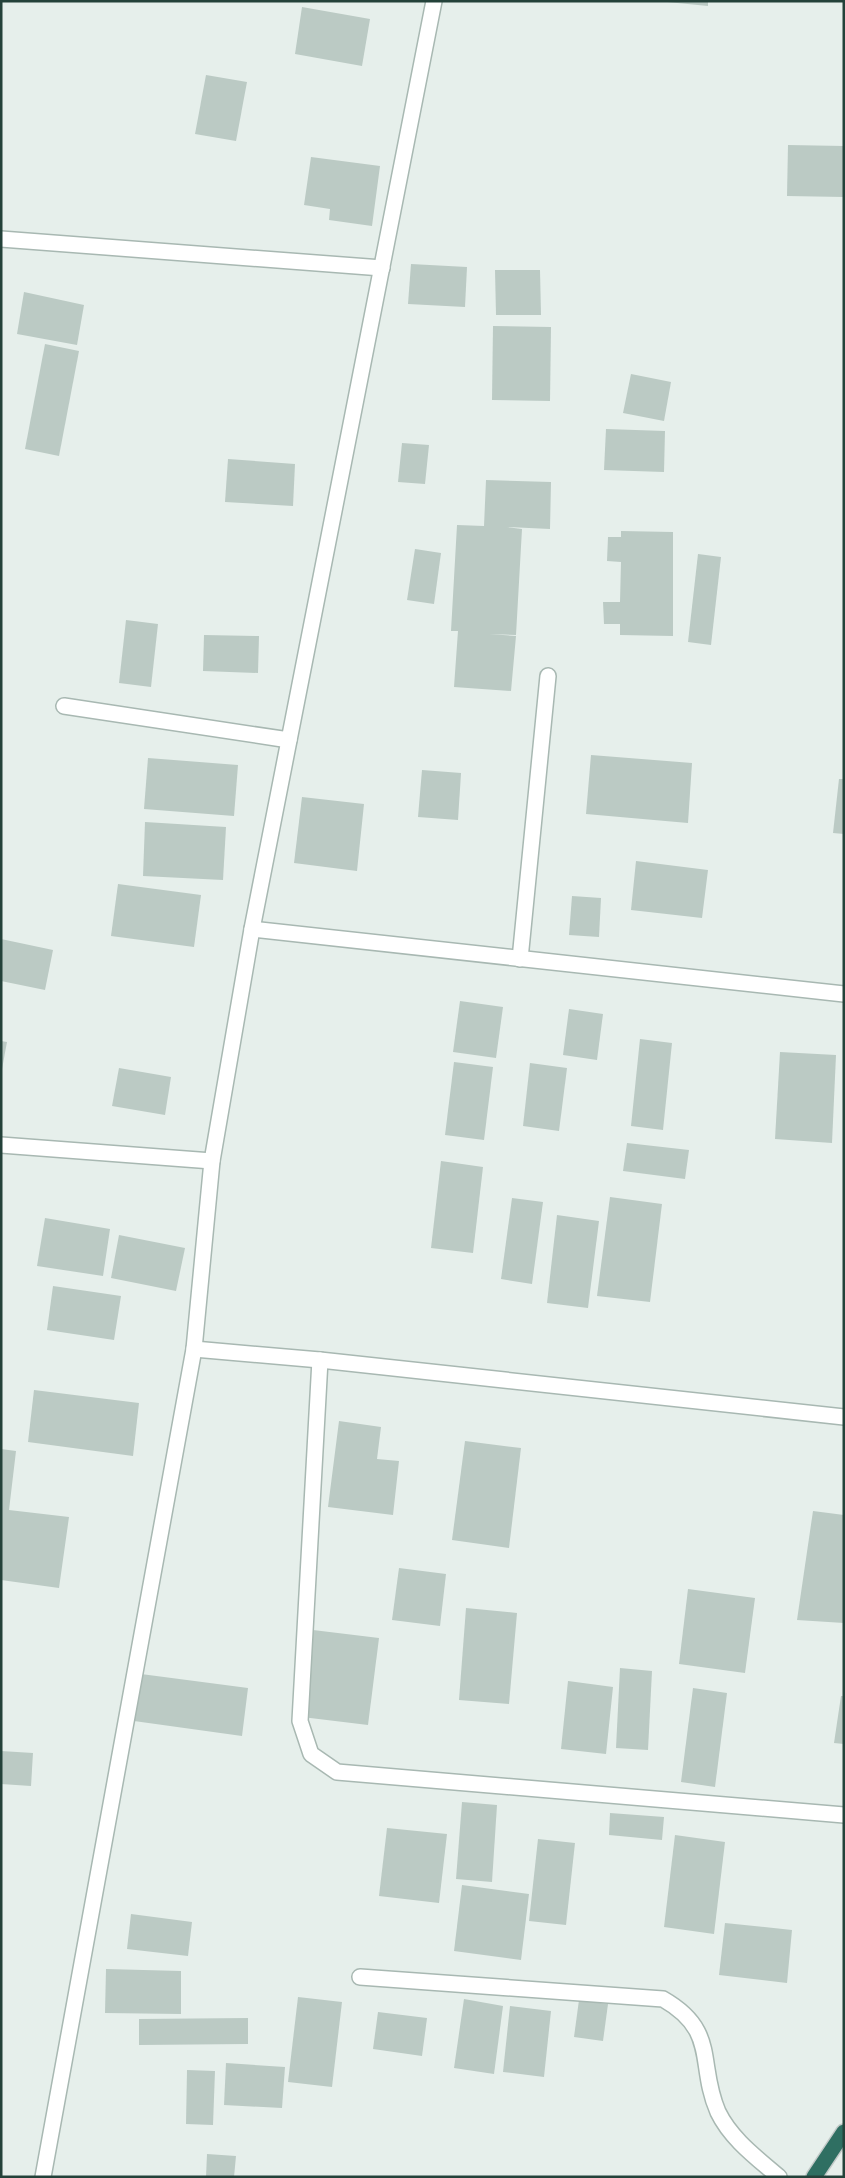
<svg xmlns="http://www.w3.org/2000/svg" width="845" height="2178" font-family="'Public Sans',sans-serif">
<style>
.building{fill:#bbcac4}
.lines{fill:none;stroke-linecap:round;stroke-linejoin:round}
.street-casing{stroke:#a8b8b2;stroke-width:18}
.highway-casing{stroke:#c2cac8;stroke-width:18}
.street{stroke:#fff;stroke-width:15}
.highway{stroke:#2f6f62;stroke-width:15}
</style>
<rect width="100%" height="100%" fill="#e6efeb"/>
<!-- building -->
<g class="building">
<polygon points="657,1 708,1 708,6"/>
<polygon points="302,7 370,19 362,66 295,54"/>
<polygon points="206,75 247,82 236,141 195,134"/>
<polygon points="788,145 844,146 844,197 787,196"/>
<polygon points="311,157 380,166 372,226 329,220 330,209 304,205"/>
<polygon points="411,264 467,267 465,307 408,304"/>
<polygon points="495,270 540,270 541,315 496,315"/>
<polygon points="24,292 84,305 77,345 17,334"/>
<polygon points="493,326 551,327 550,401 492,400"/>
<polygon points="45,344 79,351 59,456 25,449"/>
<polygon points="631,374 671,382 664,421 623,413"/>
<polygon points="606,429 665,431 664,472 604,470"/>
<polygon points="402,443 429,445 425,484 398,482"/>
<polygon points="228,459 295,464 293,506 225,502"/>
<polygon points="486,480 551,482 550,529 507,527 522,529 516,635 489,634 516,636 511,691 454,687 458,631 451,631 457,525 484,526"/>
<polygon points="621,531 673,532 673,636 620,635 620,624 604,624 603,602 620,602 621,562 607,561 608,537 621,537"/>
<polygon points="415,549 441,553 434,604 407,600"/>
<polygon points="698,554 721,557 711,645 688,642"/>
<polygon points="126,620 158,624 151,687 119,683"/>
<polygon points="204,635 259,636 258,673 203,671"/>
<polygon points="591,755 692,763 688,823 586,814"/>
<polygon points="148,758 238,765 234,816 144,809"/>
<polygon points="422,770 461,773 458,820 418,817"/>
<polygon points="839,779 844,779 844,834 833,833"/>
<polygon points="302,797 364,804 357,871 294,863"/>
<polygon points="145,822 226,827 223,880 143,876"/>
<polygon points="636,861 708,870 702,918 631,910"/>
<polygon points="118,884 201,895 194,947 111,936"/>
<polygon points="572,896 601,898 599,937 569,935"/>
<polygon points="1,939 53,950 45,990 1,981"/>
<polygon points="460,1001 503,1007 496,1058 453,1052"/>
<polygon points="569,1009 603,1014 597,1060 563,1055"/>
<polygon points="640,1039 672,1043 663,1130 631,1126"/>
<polygon points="1,1041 7,1042 2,1069 1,1069"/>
<polygon points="780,1052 836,1055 832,1143 775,1139"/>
<polygon points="454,1062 493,1067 484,1140 445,1135"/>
<polygon points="530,1063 567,1068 559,1131 523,1126"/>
<polygon points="119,1068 171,1077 165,1115 112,1106"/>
<polygon points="627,1143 689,1150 685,1179 623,1171"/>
<polygon points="441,1161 483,1167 473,1253 431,1248"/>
<polygon points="610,1197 662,1204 650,1302 597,1296"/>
<polygon points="512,1198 543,1202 532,1284 501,1279"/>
<polygon points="557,1215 599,1221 588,1308 547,1303"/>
<polygon points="45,1218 110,1229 103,1276 37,1266"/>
<polygon points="119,1235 185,1248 176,1291 111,1278"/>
<polygon points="53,1286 121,1296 114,1340 47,1330"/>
<polygon points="34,1390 139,1403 133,1456 28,1442"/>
<polygon points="339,1421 381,1427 377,1459 399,1461 393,1515 328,1507"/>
<polygon points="465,1441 521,1448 509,1548 452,1540"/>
<polygon points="1,1449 16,1451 9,1510 69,1517 59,1588 1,1580"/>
<polygon points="813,1511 844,1515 844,1623 797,1620"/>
<polygon points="399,1568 446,1574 440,1626 392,1620"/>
<polygon points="688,1589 755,1598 745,1673 679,1664"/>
<polygon points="466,1608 517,1613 509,1704 459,1700"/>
<polygon points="313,1630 379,1638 368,1725 302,1717"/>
<polygon points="620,1668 652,1671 648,1750 616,1748"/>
<polygon points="141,1674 248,1688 242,1736 134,1721"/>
<polygon points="568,1681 613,1687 606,1754 561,1749"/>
<polygon points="693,1688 727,1693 715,1787 681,1782"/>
<polygon points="841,1696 844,1696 844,1744 834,1743"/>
<polygon points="1,1751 33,1753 31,1786 1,1784"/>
<polygon points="462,1802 497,1805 492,1882 456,1879"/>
<polygon points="610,1813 664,1817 662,1840 609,1835"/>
<polygon points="387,1828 447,1834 439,1903 379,1896"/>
<polygon points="675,1835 725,1842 714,1934 664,1927"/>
<polygon points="538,1839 575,1843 566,1925 529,1921"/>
<polygon points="462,1885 529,1894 521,1960 454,1951"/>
<polygon points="131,1914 192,1922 188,1956 127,1949"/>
<polygon points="725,1923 792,1930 787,1983 719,1975"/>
<polygon points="106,1969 181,1971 181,2014 105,2013"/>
<polygon points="298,1997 342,2002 332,2087 288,2082"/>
<polygon points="464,1999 503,2006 494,2074 454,2068"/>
<polygon points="579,2000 608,2004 603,2041 574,2037"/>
<polygon points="510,2006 551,2011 544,2077 503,2072"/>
<polygon points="378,2012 427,2018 422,2056 373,2049"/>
<polygon points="248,2018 248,2044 139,2045 139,2019"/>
<polygon points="226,2063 285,2067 282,2108 224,2105"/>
<polygon points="187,2070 215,2071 213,2125 186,2124"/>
<polygon points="207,2154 236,2156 234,2177 206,2177"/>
</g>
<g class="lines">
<!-- street casing -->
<g class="street-casing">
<g id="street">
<polyline points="1,239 382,268"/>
<polyline points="64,706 289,740"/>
<polyline points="252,929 844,994"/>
<polyline points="520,959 548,676"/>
<polyline points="1,1145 212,1161"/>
<polyline points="194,1349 320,1360 844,1417"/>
<polyline points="320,1360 300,1721 311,1754 337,1772 844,1815"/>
<path d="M360,1977L663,1999C719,2031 697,2064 718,2112C731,2139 757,2158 779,2177"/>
<polyline points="43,2177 194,1349 212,1161 252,929 434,1"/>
</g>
</g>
<!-- highway casing -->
<g class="highway-casing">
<polyline id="highway" points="814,2177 844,2132"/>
</g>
<!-- street -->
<use href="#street" class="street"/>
<!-- highway -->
<use href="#highway" class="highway"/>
</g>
<!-- border -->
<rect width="845" height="2178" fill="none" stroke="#24423a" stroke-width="5"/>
</svg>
